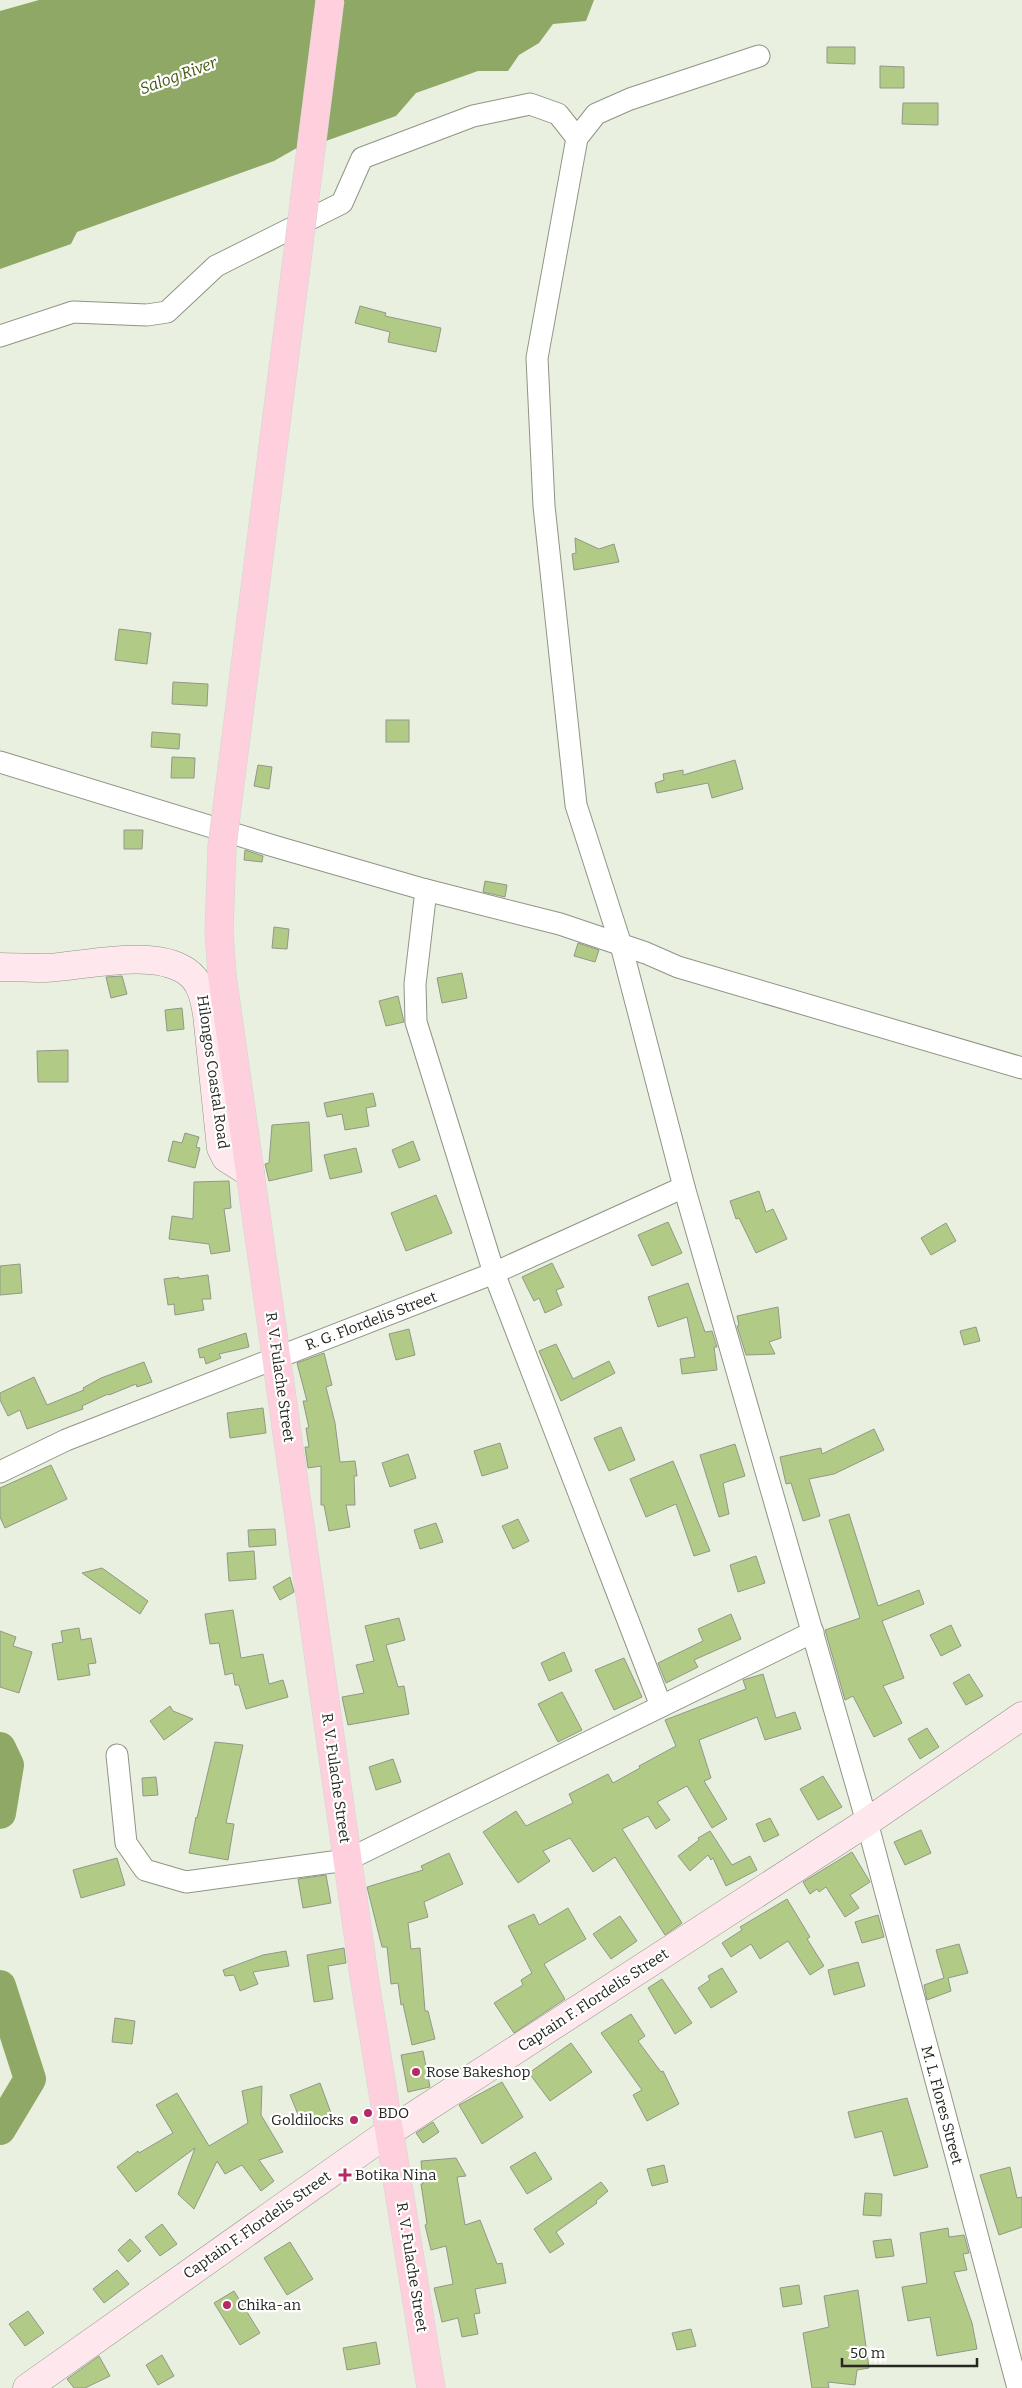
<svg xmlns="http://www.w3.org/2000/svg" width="1022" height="2388" font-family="Bitter,serif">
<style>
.water{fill:#90a865}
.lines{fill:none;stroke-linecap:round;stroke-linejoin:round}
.river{stroke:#90a865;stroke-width:32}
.building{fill:#b1ca86;stroke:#929889}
.street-casing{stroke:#8f9585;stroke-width:23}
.secondary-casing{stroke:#8f9585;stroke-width:29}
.primary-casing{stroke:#d3d4d3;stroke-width:29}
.street{stroke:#fff;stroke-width:21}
.secondary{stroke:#ffe7ee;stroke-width:28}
.primary{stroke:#fed0de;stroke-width:28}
.primary-bridge-casing{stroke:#d3d4d3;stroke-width:29;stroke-linecap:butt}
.primary-bridge{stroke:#fed0de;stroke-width:28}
.poi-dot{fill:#b52a66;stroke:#fff;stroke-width:2}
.labels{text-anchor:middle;stroke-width:4.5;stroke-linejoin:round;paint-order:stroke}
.street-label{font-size:15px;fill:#252721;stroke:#fff}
.poi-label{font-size:15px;fill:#252721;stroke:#fff;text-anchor:start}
.water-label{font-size:16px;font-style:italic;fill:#43580d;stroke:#fff}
</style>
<rect width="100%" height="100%" fill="#e9f0df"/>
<!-- water -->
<polygon class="water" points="39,0 594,0 586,21 553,24 539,43 519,55 508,71 478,71 416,93 396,116 323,142 295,149 274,161 77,232 71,244 0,269 0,11"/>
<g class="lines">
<!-- river -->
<g class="river">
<polyline points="0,1748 8,1765 0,1813"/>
<polyline points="0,1986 30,2079 0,2129"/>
</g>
</g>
<!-- building -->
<g class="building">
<polygon points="827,47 855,47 855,64 827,63"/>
<polygon points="880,66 904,67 904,88 880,88"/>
<polygon points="903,103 938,103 938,125 902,124"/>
<polygon points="360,306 386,313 385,316 441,328 436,352 388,342 390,332 355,323"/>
<polygon points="575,538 599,549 614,544 619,562 574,570 572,554 576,553"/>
<polygon points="119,629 151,633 147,664 115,660"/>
<polygon points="173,682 208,684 207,706 172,704"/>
<rect x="386" y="720" width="23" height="22"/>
<polygon points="152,732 180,734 179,749 151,747"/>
<polygon points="172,757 195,758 194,778 171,778"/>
<polygon points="735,760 743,789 712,798 708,783 657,793 655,783 664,780 663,774 683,770 683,775"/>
<polygon points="258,765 272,767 269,789 254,786"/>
<polygon points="124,830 143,830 142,849 124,849"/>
<polygon points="245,850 263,856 262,862 244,860"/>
<polygon points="485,881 507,885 505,897 483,892"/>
<polygon points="274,927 289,929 287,949 272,948"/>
<polygon points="578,943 599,950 595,962 574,956"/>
<polygon points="462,973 467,998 442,1003 437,978"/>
<polygon points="122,976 127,994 111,998 106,977"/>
<polygon points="398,996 404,1022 386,1026 379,1001"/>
<polygon points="182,1008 184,1029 167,1031 165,1010"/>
<polygon points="68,1050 68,1082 38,1082 37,1051"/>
<polygon points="373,1093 376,1106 366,1108 369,1126 345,1130 342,1114 327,1117 324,1103"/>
<polygon points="309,1122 312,1171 269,1181 265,1164 269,1163 272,1125"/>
<polygon points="185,1133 199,1137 196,1147 200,1148 195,1168 168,1161 173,1141 182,1143"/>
<polygon points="413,1141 420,1160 399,1168 392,1150"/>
<polygon points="356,1148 362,1172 330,1179 324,1155"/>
<polygon points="229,1181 231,1208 224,1209 230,1251 211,1254 209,1244 169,1239 172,1216 193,1219 194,1182"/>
<polygon points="759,1191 766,1212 773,1209 787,1239 756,1253 739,1218 736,1219 730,1201"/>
<polygon points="436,1195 452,1233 406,1251 391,1213"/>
<polygon points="668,1222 682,1253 652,1266 638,1235"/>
<polygon points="946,1223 956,1241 931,1255 921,1238"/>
<polygon points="552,1263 564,1287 556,1290 562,1305 545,1313 539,1298 534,1301 522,1277"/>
<polygon points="20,1264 22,1293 0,1295 0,1266"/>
<polygon points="208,1275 211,1299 202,1299 204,1310 175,1315 174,1304 168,1305 164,1279 179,1277 179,1279"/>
<polygon points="688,1283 705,1332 712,1331 717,1347 714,1347 717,1370 682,1374 680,1359 695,1357 687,1317 658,1327 648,1297"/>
<polygon points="778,1307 781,1338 769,1342 775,1354 746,1355 737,1326 739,1325 737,1316"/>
<polygon points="976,1327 980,1341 964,1345 960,1331"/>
<polygon points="409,1329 415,1355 396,1360 389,1334"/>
<polygon points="246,1333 249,1347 219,1354 221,1358 206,1364 204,1357 200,1358 198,1349"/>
<polygon points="556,1344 573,1379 609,1361 615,1373 561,1401 539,1351"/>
<polygon points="324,1353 332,1385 326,1387 335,1423 340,1462 355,1461 357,1476 354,1476 355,1505 346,1505 350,1527 329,1531 324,1505 321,1505 321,1466 308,1468 305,1447 309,1447 306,1428 309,1428 303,1401 307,1401 297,1363"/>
<polygon points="144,1362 152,1382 137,1387 136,1384 109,1395 108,1394 82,1406 83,1409 27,1429 20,1410 8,1416 0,1400 0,1393 34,1377 47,1405 84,1390 83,1388 101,1378"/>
<polygon points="263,1408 266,1433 230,1438 227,1413"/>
<polygon points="621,1427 635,1460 609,1471 594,1438"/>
<polygon points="874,1429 884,1450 834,1474 809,1479 820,1516 803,1521 791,1483 786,1484 780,1457 821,1448 822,1454"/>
<polygon points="500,1443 508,1468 482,1476 474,1451"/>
<polygon points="735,1444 745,1476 723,1483 729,1514 719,1517 700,1455"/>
<polygon points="408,1454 416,1478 390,1487 382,1463"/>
<polygon points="673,1461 710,1551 694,1556 676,1504 646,1517 630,1479"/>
<polygon points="51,1465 67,1499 5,1528 0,1517 0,1488"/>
<polygon points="849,1514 878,1606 919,1590 924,1604 882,1621 904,1678 883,1686 902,1723 874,1737 853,1696 845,1700 825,1630 860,1618 829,1520"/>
<polygon points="518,1519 529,1541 513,1549 502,1526"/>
<polygon points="436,1523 443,1542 420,1549 414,1530"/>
<polygon points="275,1529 276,1545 249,1547 248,1530"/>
<polygon points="254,1551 256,1579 229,1581 227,1553"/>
<polygon points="756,1556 765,1583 738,1592 730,1565"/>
<polygon points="102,1568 148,1601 140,1614 82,1573"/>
<polygon points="290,1577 294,1592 280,1600 273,1587"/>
<polygon points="233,1610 241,1658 263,1654 269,1684 283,1680 288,1697 246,1709 239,1685 235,1685 233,1673 225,1675 219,1643 210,1644 205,1614"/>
<polygon points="731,1614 741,1639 694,1660 698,1667 666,1683 658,1663 703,1641 698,1629"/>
<polygon points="399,1618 405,1640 386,1645 398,1687 404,1686 409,1714 348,1725 342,1697 364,1693 356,1665 374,1661 365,1626"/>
<polygon points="951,1625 961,1646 941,1656 930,1635"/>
<polygon points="79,1628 81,1640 91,1638 96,1663 88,1664 90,1675 58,1680 52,1644 63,1642 61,1631"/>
<polygon points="0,1631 16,1637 13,1646 32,1652 19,1693 0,1687"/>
<polygon points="564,1652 572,1671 549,1681 541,1663"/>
<polygon points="624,1658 642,1697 614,1710 595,1670"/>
<polygon points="763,1674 776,1718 795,1712 801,1729 765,1740 757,1717 699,1740 711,1778 704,1781 727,1819 712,1828 687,1786 657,1802 670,1820 656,1829 648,1816 622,1829 682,1923 665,1935 615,1857 593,1872 570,1838 543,1851 550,1861 518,1883 483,1832 516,1811 526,1826 573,1803 569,1794 608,1774 613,1783 640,1768 639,1766 676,1746 665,1720 746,1689 743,1680"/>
<polygon points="969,1674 983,1696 966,1705 953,1683"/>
<polygon points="562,1692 582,1730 558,1742 538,1704"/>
<polygon points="170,1706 173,1711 193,1719 164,1740 150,1721"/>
<polygon points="927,1728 939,1747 920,1759 908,1739"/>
<polygon points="215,1742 243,1745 226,1823 234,1824 228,1860 189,1853 196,1817 197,1818"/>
<polygon points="393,1759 401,1782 376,1790 369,1767"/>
<polygon points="823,1776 842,1807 818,1820 800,1789"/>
<polygon points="156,1777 158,1795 143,1796 142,1778"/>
<polygon points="770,1818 779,1835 764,1842 756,1824"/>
<polygon points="921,1830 931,1853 905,1865 894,1842"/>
<polygon points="710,1831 732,1865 750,1856 757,1870 726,1886 713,1858 711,1860 708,1855 690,1871 678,1856 699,1840 698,1838"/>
<polygon points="852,1852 870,1882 850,1895 859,1908 845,1917 826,1887 819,1892 817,1889 810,1894 803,1882"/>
<polygon points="449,1853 463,1884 424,1902 428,1917 408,1923 411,1949 420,1948 425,2011 428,2011 435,2039 412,2045 403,2004 401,2005 398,1983 391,1984 387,1947 382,1947 367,1887 423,1870 421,1866"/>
<polygon points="117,1858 125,1885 81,1898 73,1870"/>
<polygon points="326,1875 331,1903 303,1908 298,1879"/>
<polygon points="787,1899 810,1937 807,1939 824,1966 810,1975 788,1941 760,1959 751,1944 731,1957 722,1943 742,1930 740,1927"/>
<polygon points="568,1908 586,1939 544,1964 565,1999 514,2033 494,2003 523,1985 521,1980 532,1973 508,1926 534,1914 539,1925"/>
<polygon points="878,1915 884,1937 862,1943 855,1922"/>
<polygon points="620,1916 637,1941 611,1959 593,1934"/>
<polygon points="959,1944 968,1973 948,1978 951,1991 927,2000 924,1985 944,1978 936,1950"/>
<polygon points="344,1948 346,1963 328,1966 333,1999 314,2002 307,1955"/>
<polygon points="286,1951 289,1966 253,1972 258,1984 240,1991 234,1975 225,1976 223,1970 263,1955"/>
<polygon points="858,1962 865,1986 834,1995 828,1970"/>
<polygon points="722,1968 737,1992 711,2008 698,1988 710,1980 708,1976"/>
<polygon points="662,1979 692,2023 675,2034 648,1988"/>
<polygon points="631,2014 645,2036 638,2041 661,2072 663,2071 679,2104 647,2121 633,2095 642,2090 601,2033"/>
<polygon points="115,2018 135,2021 132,2044 112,2042"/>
<polygon points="571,2043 592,2072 550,2101 529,2073"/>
<polygon points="423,2051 430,2087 408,2092 401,2055"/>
<polygon points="502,2082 523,2117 482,2144 459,2105"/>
<polygon points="320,2083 331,2113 302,2124 290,2095"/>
<polygon points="262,2086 261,2115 283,2152 259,2160 274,2181 261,2191 242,2165 225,2174 217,2161 194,2209 178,2194 195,2148 136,2192 117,2167 138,2151 139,2153 173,2133 156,2105 177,2093 209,2146 248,2123 242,2091"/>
<polygon points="907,2098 928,2167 894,2176 882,2131 855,2138 848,2112"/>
<polygon points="433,2122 439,2132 423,2143 416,2133"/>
<polygon points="535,2152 552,2179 527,2194 510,2167"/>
<polygon points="456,2158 466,2176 457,2177 465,2225 480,2220 497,2264 502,2263 506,2283 475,2289 480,2313 474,2314 478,2334 462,2337 458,2318 442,2322 434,2288 453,2284 446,2246 431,2250 425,2225 427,2224 421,2184 423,2184 421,2161"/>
<polygon points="664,2165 668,2182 652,2186 647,2169"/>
<polygon points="1010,2167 1017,2198 1022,2197 1022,2227 999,2235 980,2175"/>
<polygon points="601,2182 608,2191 596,2201 597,2203 556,2232 564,2244 550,2253 534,2229"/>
<polygon points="865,2193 882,2194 881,2216 863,2215"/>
<polygon points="162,2224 177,2244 160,2256 145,2237"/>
<polygon points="948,2228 949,2237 964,2235 969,2253 963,2254 967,2270 954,2272 972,2323 977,2349 937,2356 930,2317 908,2321 902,2287 927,2283 920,2233"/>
<polygon points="130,2239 141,2251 128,2262 118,2250"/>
<polygon points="891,2239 894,2256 876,2258 873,2241"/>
<polygon points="290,2242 313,2279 287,2295 264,2258"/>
<polygon points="117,2270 129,2284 104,2303 93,2289"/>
<polygon points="799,2285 802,2304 783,2307 780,2288"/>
<polygon points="858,2290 869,2368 857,2370 855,2385 828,2382 829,2388 812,2388 803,2333 829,2327 824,2296"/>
<polygon points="234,2291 260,2333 240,2345 214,2303"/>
<polygon points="28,2311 44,2333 25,2346 9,2324"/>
<polygon points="691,2329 696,2346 677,2350 672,2333"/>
<polygon points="376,2342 380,2364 347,2370 343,2348"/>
<polygon points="162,2355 174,2376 158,2385 146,2365"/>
<polygon points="99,2356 110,2376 85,2388 74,2388 67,2379"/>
</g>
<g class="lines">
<!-- street casing -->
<g class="street-casing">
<g id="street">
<polyline points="759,56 630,99 596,114 577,138 537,358 544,506 576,805 621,945 684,1187 867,1822 1018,2388"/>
<polyline points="0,336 73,312 147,315 167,312 216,266 342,203 362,158 473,116 530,104 558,114 577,138"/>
<polyline points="0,762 277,847 426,890 560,924 646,953 678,967 1022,1068"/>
<polyline points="426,890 415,984 416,1022 494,1273 661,1706"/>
<polyline points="0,1472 66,1440 494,1273 684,1187"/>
<polyline points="117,1755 126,1843 145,1870 186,1882 347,1860 813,1632"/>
</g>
</g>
<!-- secondary casing -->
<g class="secondary-casing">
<g id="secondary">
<path d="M0,967C15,967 31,968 46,968C85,966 152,948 186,971C201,981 204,997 207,1014L221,1148L226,1158L250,1173"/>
<polyline points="27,2388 389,2132 867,1822 1022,1716"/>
</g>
</g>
<!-- primary casing -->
<g class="primary-casing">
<polyline id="primary" points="222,847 219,932 222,975 364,1976 431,2388"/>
</g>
<!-- street -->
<use href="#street" class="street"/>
<!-- secondary -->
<use href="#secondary" class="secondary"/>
<!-- primary -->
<use href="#primary" class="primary"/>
<!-- primary-bridge casing -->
<g class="primary-bridge-casing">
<polyline id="primary-bridge" points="222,847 330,0"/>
</g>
<!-- primary-bridge -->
<use href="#primary-bridge" class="primary-bridge"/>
</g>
<!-- markers -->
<g class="poi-dot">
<circle cx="416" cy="2072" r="5"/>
<circle cx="368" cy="2113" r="5"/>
<circle cx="354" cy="2120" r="5"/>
<path d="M342.5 2167.5h5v5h5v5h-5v5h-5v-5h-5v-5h5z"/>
<circle cx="227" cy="2305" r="5"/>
</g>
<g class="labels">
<!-- street labels -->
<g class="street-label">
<text transform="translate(213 1072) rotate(82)" y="5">Hilongos Coastal Road</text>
<text transform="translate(371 1321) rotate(-21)" y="5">R. G. Flordelis Street</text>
<text transform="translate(280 1377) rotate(82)" y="5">R. V. Fulache Street</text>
<text transform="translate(336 1778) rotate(82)" y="5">R. V. Fulache Street</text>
<text transform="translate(593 2000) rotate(-33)" y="5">Captain F. Flordelis Street</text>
<text transform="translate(942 2105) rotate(75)" y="5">M. L. Flores Street</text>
<text transform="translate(257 2225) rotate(-35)" y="5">Captain F. Flordelis Street</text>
<text transform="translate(412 2267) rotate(81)" y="5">R. V. Fulache Street</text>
</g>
<!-- poi labels -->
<g class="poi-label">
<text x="426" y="2077">Rose Bakeshop</text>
<text x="378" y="2118">BDO</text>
<text x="344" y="2125" text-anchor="end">Goldilocks</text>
<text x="355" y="2180">Botika Nina</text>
<text x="237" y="2310">Chika-an</text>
</g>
<!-- water labels -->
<g class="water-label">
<text transform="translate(178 75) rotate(-20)" y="6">Salog River</text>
</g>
</g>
<!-- scale -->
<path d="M842 2358v8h135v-8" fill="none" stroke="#252721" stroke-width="2.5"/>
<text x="850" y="2358" font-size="15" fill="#252721" stroke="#ffffff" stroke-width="4" paint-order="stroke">50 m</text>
</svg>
